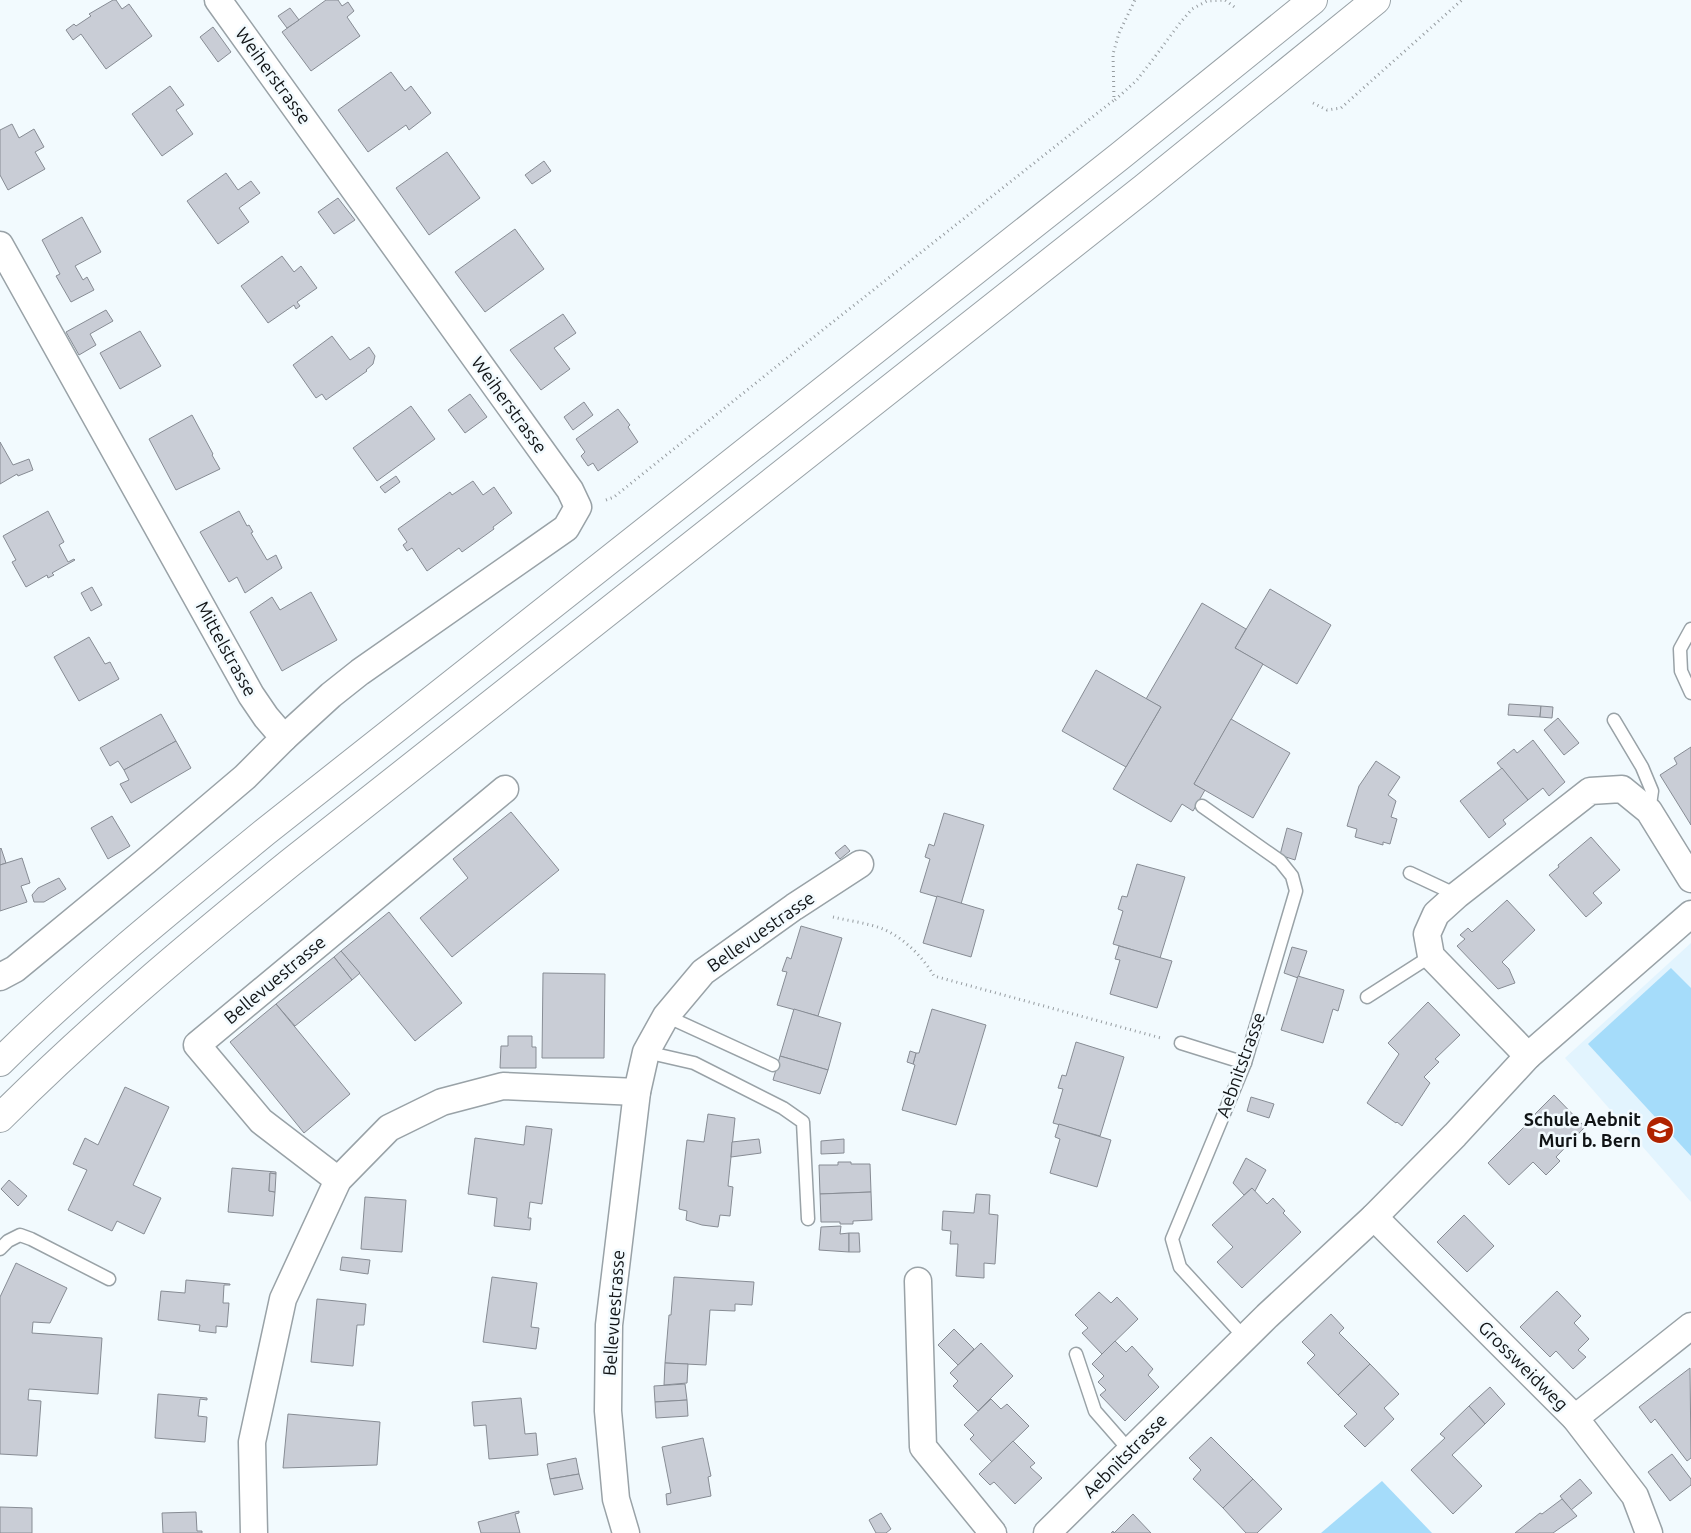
<svg xmlns="http://www.w3.org/2000/svg" width="1691" height="1533" font-family="Ubuntu,sans-serif">
<style>
.built{fill:#e2f4fe}
.green{fill:#a5dcfa}
.building{fill:#c9cdd6;stroke:#878c94}
.lines{fill:none;stroke-linecap:round;stroke-linejoin:round}
.lane-casing{stroke:#99a2a7;stroke-width:15}
.street-casing{stroke:#99a2a7;stroke-width:29}
.highway-casing{stroke:#99a2a7;stroke-width:30}
.path{stroke:#969ca0;stroke-width:3;stroke-dasharray:1 4;stroke-linecap:butt}
.lane{stroke:#fff;stroke-width:12}
.street{stroke:#fff;stroke-width:26}
.highway{stroke:#fff;stroke-width:28}
.labels{text-anchor:middle;stroke-width:5;stroke-linejoin:round;paint-order:stroke}
.street-label{font-size:18px;fill:#101315;stroke:#f2fafe}
.poi-label{font-size:18px;font-weight:bold;fill:#101315;stroke:#f2fafe;text-anchor:end}
</style>
<rect width="100%" height="100%" fill="#f2fafe"/>
<!-- built -->
<polygon class="built" points="1691,943 1691,1202 1565,1058"/>
<!-- green -->
<g class="green">
<polygon points="1671,968 1691,988 1691,1156 1588,1044"/>
<polygon points="1382,1481 1432,1533 1321,1533"/>
</g>
<!-- building -->
<g class="building">
<polygon points="113,0 116,0 122,9 129,4 152,36 106,69 81,34 73,40 66,30 74,24 76,26 91,16 89,14"/>
<polygon points="326,0 338,0 342,6 348,2 354,11 347,17 360,36 311,71 282,32"/>
<polygon points="290,8 299,20 287,28 278,16"/>
<polygon points="213,27 231,52 218,62 200,37"/>
<polygon points="391,72 405,91 411,86 431,113 409,130 406,125 368,152 338,110"/>
<polygon points="170,86 184,105 176,110 193,134 162,156 132,114"/>
<polygon points="12,124 19,138 34,129 44,147 35,152 45,169 8,190 0,175 0,130"/>
<polygon points="447,152 480,198 429,235 396,188"/>
<polygon points="544,161 551,171 532,184 525,175"/>
<polygon points="226,173 238,190 251,181 260,193 239,208 249,222 218,244 187,201"/>
<polygon points="338,198 355,220 334,234 318,212"/>
<polygon points="82,217 101,252 75,266 83,280 87,277 94,290 71,302 56,276 60,274 42,240"/>
<polygon points="515,229 544,269 485,312 455,272"/>
<polygon points="282,256 294,272 301,266 317,288 297,302 300,306 296,309 294,305 268,323 241,286"/>
<polygon points="106,310 113,321 90,334 96,345 79,355 66,332"/>
<polygon points="563,314 576,333 554,348 570,369 541,390 510,350"/>
<polygon points="140,331 161,366 120,389 100,353"/>
<polygon points="332,336 350,360 369,347 375,356 373,364 366,370 367,371 326,400 322,394 316,398 293,365"/>
<polygon points="470,394 487,417 465,433 448,410"/>
<polygon points="584,402 593,415 573,430 564,417"/>
<polygon points="411,406 435,439 377,481 353,448"/>
<polygon points="618,409 630,425 628,427 638,442 598,471 593,463 588,466 581,456 585,452 576,439"/>
<polygon points="192,415 213,454 212,455 220,469 176,490 149,439"/>
<polygon points="0,442 13,465 29,459 33,470 18,476 17,474 0,484"/>
<polygon points="396,476 400,482 385,493 380,487"/>
<polygon points="473,481 483,495 494,487 512,513 493,527 494,529 462,552 459,548 427,571 412,548 407,551 403,545 407,542 398,529 450,492 452,495"/>
<polygon points="48,511 64,542 59,545 68,562 74,559 75,560 52,573 54,575 48,578 47,575 26,587 12,562 16,560 3,536"/>
<polygon points="239,511 247,526 249,525 253,532 251,533 267,560 276,555 282,568 245,593 237,577 229,582 200,532"/>
<polygon points="92,587 102,605 91,611 81,593"/>
<polygon points="1270,589 1331,625 1297,684 1235,648"/>
<polygon points="311,592 337,640 282,671 250,612 272,597 280,610"/>
<polygon points="1202,603 1246,629 1235,648 1263,664 1194,784 1205,790 1193,811 1182,804 1171,822 1113,789 1161,707 1146,699"/>
<polygon points="89,637 105,664 110,662 119,679 79,701 54,657"/>
<polygon points="1096,670 1161,707 1126,767 1062,731"/>
<polygon points="1509,704 1541,706 1540,717 1508,715"/>
<polygon points="1541,706 1553,707 1552,718 1540,717"/>
<polygon points="161,714 176,741 124,770 118,761 110,766 100,748"/>
<polygon points="1558,718 1579,743 1564,755 1544,730"/>
<polygon points="1231,719 1290,753 1253,818 1194,784"/>
<polygon points="1533,740 1565,782 1549,796 1543,788 1528,800 1497,763 1514,749 1517,753"/>
<polygon points="176,741 191,768 131,803 120,784 129,780 124,770"/>
<polygon points="1691,747 1691,825 1660,775 1677,764 1674,758"/>
<polygon points="1376,761 1400,777 1388,795 1396,801 1391,817 1397,819 1390,844 1383,842 1383,845 1355,837 1357,829 1347,826 1359,786"/>
<polygon points="1502,768 1528,800 1503,820 1506,824 1489,838 1460,801"/>
<polygon points="511,812 559,870 452,957 420,918 468,878 453,859"/>
<polygon points="944,813 984,825 961,904 920,892 930,859 925,857 929,844 934,846"/>
<polygon points="112,816 130,846 108,859 91,828"/>
<polygon points="1287,828 1302,833 1295,860 1280,855"/>
<polygon points="1591,837 1620,870 1593,893 1602,903 1586,917 1549,875 1559,867 1558,865"/>
<polygon points="845,845 850,851 840,859 835,853"/>
<polygon points="1,848 6,863 0,865 0,849"/>
<polygon points="22,858 30,883 21,886 27,902 0,911 0,865"/>
<polygon points="1137,864 1185,877 1160,958 1113,944 1123,911 1118,909 1122,896 1127,897"/>
<polygon points="59,878 66,889 44,902 34,902 32,895 38,888"/>
<polygon points="937,896 984,910 971,957 923,943"/>
<polygon points="1507,900 1535,930 1502,962 1509,969 1515,983 1498,989 1457,946 1465,939 1460,935 1468,928 1472,932"/>
<polygon points="389,912 462,1003 415,1041 341,951"/>
<polygon points="801,926 842,938 818,1016 777,1005 787,972 782,971 787,957 791,959"/>
<polygon points="1119,946 1172,961 1157,1008 1110,994 1120,960 1115,959"/>
<polygon points="1292,947 1307,951 1298,978 1284,973"/>
<polygon points="341,951 360,973 352,980 334,957"/>
<polygon points="334,957 352,980 295,1026 276,1004"/>
<polygon points="543,973 605,974 604,1058 542,1058"/>
<polygon points="1298,976 1344,990 1338,1011 1333,1009 1323,1043 1281,1030"/>
<polygon points="1428,1002 1460,1035 1435,1059 1439,1062 1424,1077 1430,1083 1402,1126 1397,1122 1396,1123 1367,1103 1399,1054 1388,1043"/>
<polygon points="276,1004 350,1094 304,1133 230,1042"/>
<polygon points="794,1009 841,1023 828,1070 780,1056"/>
<polygon points="932,1009 986,1025 956,1125 902,1110 915,1065 913,1064 916,1053 919,1053"/>
<polygon points="508,1036 532,1036 532,1047 536,1047 536,1068 500,1068 501,1046 508,1046"/>
<polygon points="1076,1042 1124,1057 1100,1136 1053,1123 1063,1089 1058,1088 1062,1075 1066,1076"/>
<polygon points="910,1051 916,1053 913,1064 907,1062"/>
<polygon points="780,1056 828,1070 820,1094 773,1080"/>
<polygon points="125,1087 169,1107 133,1185 161,1198 144,1234 117,1221 112,1231 68,1210 87,1170 73,1164 85,1138 98,1145"/>
<polygon points="1554,1095 1585,1127 1556,1157 1560,1161 1546,1175 1533,1162 1509,1185 1488,1163 1536,1115 1535,1114"/>
<polygon points="1251,1097 1274,1104 1269,1118 1247,1111"/>
<polygon points="708,1114 735,1118 728,1186 733,1187 730,1216 720,1215 718,1227 702,1225 686,1220 687,1211 679,1209 687,1140 704,1142"/>
<polygon points="1059,1124 1111,1140 1097,1187 1050,1173 1060,1139 1055,1137"/>
<polygon points="526,1126 552,1129 542,1204 530,1202 528,1218 531,1218 530,1230 494,1226 497,1198 468,1194 475,1138 524,1145"/>
<polygon points="759,1139 761,1153 731,1157 732,1142"/>
<polygon points="844,1139 844,1153 821,1154 821,1141"/>
<polygon points="1246,1158 1266,1170 1255,1191 1252,1188 1244,1195 1233,1183"/>
<polygon points="838,1162 851,1162 851,1164 870,1164 871,1192 820,1194 819,1165 838,1165"/>
<polygon points="232,1168 276,1172 276,1174 270,1173 269,1191 275,1192 273,1216 228,1212"/>
<polygon points="270,1173 276,1174 275,1192 269,1191"/>
<polygon points="9,1180 27,1196 18,1206 1,1189"/>
<polygon points="1252,1188 1267,1204 1273,1198 1285,1211 1283,1213 1301,1232 1242,1288 1217,1262 1233,1247 1212,1225"/>
<polygon points="871,1192 872,1220 853,1221 853,1224 840,1224 840,1222 821,1222 820,1194"/>
<polygon points="976,1194 990,1195 989,1214 998,1215 995,1264 984,1263 984,1278 956,1276 958,1244 950,1244 951,1231 942,1230 943,1211 974,1213"/>
<polygon points="365,1197 406,1200 402,1252 361,1249"/>
<polygon points="1464,1215 1494,1246 1467,1272 1437,1242"/>
<polygon points="841,1226 840,1234 849,1233 849,1252 819,1250 821,1227"/>
<polygon points="849,1233 859,1233 860,1252 849,1252"/>
<polygon points="342,1257 370,1260 368,1274 340,1270"/>
<polygon points="16,1263 67,1288 50,1323 33,1322 32,1333 102,1338 98,1394 29,1389 28,1400 41,1401 37,1456 0,1454 0,1297"/>
<polygon points="492,1277 537,1283 531,1327 539,1328 536,1349 483,1342"/>
<polygon points="674,1277 754,1282 752,1305 735,1304 735,1311 710,1310 706,1365 665,1363 669,1315 671,1315"/>
<polygon points="186,1280 230,1284 230,1285 224,1285 223,1303 229,1303 227,1327 216,1326 216,1333 199,1331 200,1325 158,1320 161,1291 185,1293"/>
<polygon points="1557,1291 1581,1316 1574,1323 1589,1339 1578,1350 1586,1357 1573,1369 1556,1351 1550,1357 1520,1327"/>
<polygon points="1099,1292 1111,1303 1117,1297 1138,1319 1102,1354 1082,1333 1088,1328 1075,1315"/>
<polygon points="317,1299 366,1304 364,1325 357,1325 353,1366 311,1362"/>
<polygon points="1331,1314 1344,1328 1339,1333 1370,1364 1338,1395 1307,1363 1315,1355 1302,1342"/>
<polygon points="954,1329 974,1349 958,1365 938,1345"/>
<polygon points="1115,1341 1126,1352 1132,1346 1153,1369 1148,1375 1159,1387 1125,1421 1100,1395 1106,1390 1098,1382 1104,1376 1092,1364"/>
<polygon points="981,1343 1013,1376 978,1411 953,1386 958,1381 950,1373"/>
<polygon points="665,1363 688,1364 687,1383 664,1385"/>
<polygon points="1370,1364 1399,1394 1384,1408 1394,1419 1365,1447 1344,1426 1357,1414 1338,1395"/>
<polygon points="1690,1368 1691,1458 1687,1461 1655,1419 1651,1423 1639,1407"/>
<polygon points="685,1384 687,1400 655,1402 654,1386"/>
<polygon points="1490,1387 1505,1404 1485,1424 1469,1406"/>
<polygon points="158,1394 207,1398 207,1400 200,1399 198,1416 207,1417 205,1442 155,1438"/>
<polygon points="521,1398 525,1434 536,1433 538,1455 489,1459 486,1425 474,1426 472,1402"/>
<polygon points="991,1399 1001,1409 1007,1404 1029,1426 992,1462 970,1439 974,1435 964,1425"/>
<polygon points="687,1400 688,1416 656,1418 655,1402"/>
<polygon points="1469,1406 1485,1424 1452,1455 1482,1486 1453,1514 1411,1470 1445,1438 1440,1434"/>
<polygon points="288,1414 380,1422 377,1465 283,1468"/>
<polygon points="1211,1437 1253,1479 1223,1508 1193,1479 1201,1470 1189,1458"/>
<polygon points="703,1438 711,1476 708,1477 711,1496 667,1505 666,1494 671,1493 662,1447"/>
<polygon points="1013,1441 1035,1463 1030,1467 1042,1478 1015,1504 994,1482 990,1485 979,1474"/>
<polygon points="1672,1454 1691,1479 1691,1485 1670,1501 1648,1472"/>
<polygon points="576,1458 579,1474 550,1479 547,1464"/>
<polygon points="579,1474 583,1489 554,1495 550,1479"/>
<polygon points="1253,1479 1282,1509 1257,1533 1246,1533 1223,1508"/>
<polygon points="1580,1479 1592,1493 1571,1510 1560,1496"/>
<polygon points="1562,1499 1577,1516 1553,1533 1515,1533 1540,1513 1542,1514"/>
<polygon points="0,1507 32,1508 32,1533 0,1533"/>
<polygon points="519,1511 519,1513 515,1514 520,1533 481,1533 478,1522"/>
<polygon points="196,1512 197,1531 202,1531 202,1533 163,1533 162,1513"/>
<polygon points="881,1513 891,1529 886,1533 876,1533 869,1520"/>
<polygon points="1133,1514 1151,1533 1111,1533 1113,1531 1114,1533"/>
</g>
<g class="lines">
<!-- lane casing -->
<g class="lane-casing">
<g id="lane">
<polyline points="1691,629 1680,649 1681,671 1691,693"/>
<polyline points="1614,720 1642,767 1652,791 1649,811"/>
<polyline points="1202,806 1280,861 1292,876 1296,891 1245,1063 1172,1239 1180,1267 1245,1338"/>
<polyline points="1410,873 1457,895"/>
<polyline points="1367,997 1431,956"/>
<polyline points="666,1016 773,1065"/>
<polyline points="1181,1043 1245,1063"/>
<polyline points="646,1052 694,1063 783,1108 803,1122 808,1219"/>
<polyline points="0,1249 8,1241 20,1235 31,1239 109,1279"/>
<polyline points="1076,1354 1095,1411 1130,1451"/>
</g>
</g>
<!-- street casing -->
<g class="street-casing">
<g id="street">
<polyline points="218,0 570,490 578,507 566,528 360,672 331,695 284,738"/>
<polyline points="0,245 251,695 266,717 284,738 245,777 146,861 15,969 0,977"/>
<polyline points="1528,1056 1431,956 1427,934 1436,914 1457,895 1590,791 1622,789 1649,811 1691,879"/>
<polyline points="338,1180 261,1121 197,1045 505,789"/>
<polyline points="1374,1217 1575,1418 1635,1496 1649,1533"/>
<polyline points="918,1281 923,1447 993,1533"/>
<polyline points="1575,1418 1691,1326"/>
<polyline points="254,1533 252,1442 283,1299 338,1180 389,1128 442,1102 503,1086 637,1092"/>
<polyline points="626,1533 616,1499 608,1411 609,1325 637,1092 646,1052 666,1016 703,972 794,907 860,864"/>
<polyline points="1047,1533 1267,1316 1374,1217 1455,1135 1528,1056 1691,914"/>
</g>
</g>
<!-- highway casing -->
<g class="highway-casing">
<g id="highway">
<path d="M0,1062C83,980 175,906 265,832L1120,156L1313,0"/>
<path d="M0,1118C91,1027 190,944 290,863L1144,188L1376,0"/>
</g>
</g>
<!-- path -->
<g class="path">
<polyline points="1115,100 1137,80 1154,58 1180,23 1192,9 1207,1 1225,0 1237,9"/>
<polyline points="1313,103 1327,110 1341,108 1462,0"/>
<polyline points="606,500 614,497 772,370 1114,100 1113,54 1119,33 1135,0"/>
<path d="M833,917C849,921 868,923 883,929C904,938 923,957 934,976L1161,1038"/>
</g>
<!-- lane -->
<use href="#lane" class="lane"/>
<!-- street -->
<use href="#street" class="street"/>
<!-- highway -->
<use href="#highway" class="highway"/>
</g>
<!-- icons -->
<defs>
<g id="school-disc" transform="scale(1.4375)"><circle r="9.5" fill="#b02300" stroke="#f2fafe"/><path d="M0-5L7-2L0 1L-7-2ZM-4 1L0 2.5L4 1V4Q0 6-4 4Z" fill="#fff"/></g>
</defs>
<g fill-rule="evenodd">
<use href="#school-disc" x="1660" y="1130"/>
</g>
<g class="labels">
<!-- street labels -->
<g class="street-label">
<text transform="translate(273 76) rotate(54)" y="6">Weiherstrasse</text>
<text transform="translate(509 405) rotate(54)" y="6">Weiherstrasse</text>
<text transform="translate(226 649) rotate(61)" y="6">Mittelstrasse</text>
<text transform="translate(761 932) rotate(-35)" y="6">Bellevuestrasse</text>
<text transform="translate(275 980) rotate(-40)" y="6">Bellevuestrasse</text>
<text transform="translate(1241 1065) rotate(-70)" y="6">Aebnitstrasse</text>
<text transform="translate(614 1313) rotate(-86)" y="6">Bellevuestrasse</text>
<text transform="translate(1523 1366) rotate(45)" y="6">Grossweidweg</text>
<text transform="translate(1125 1456) rotate(-45)" y="6">Aebnitstrasse</text>
</g>
<!-- poi labels -->
<g class="poi-label">
<text x="1641" y="1126">Schule Aebnit<tspan x="1641" dy="21">Muri b. Bern</tspan></text>
</g>
</g>
</svg>
